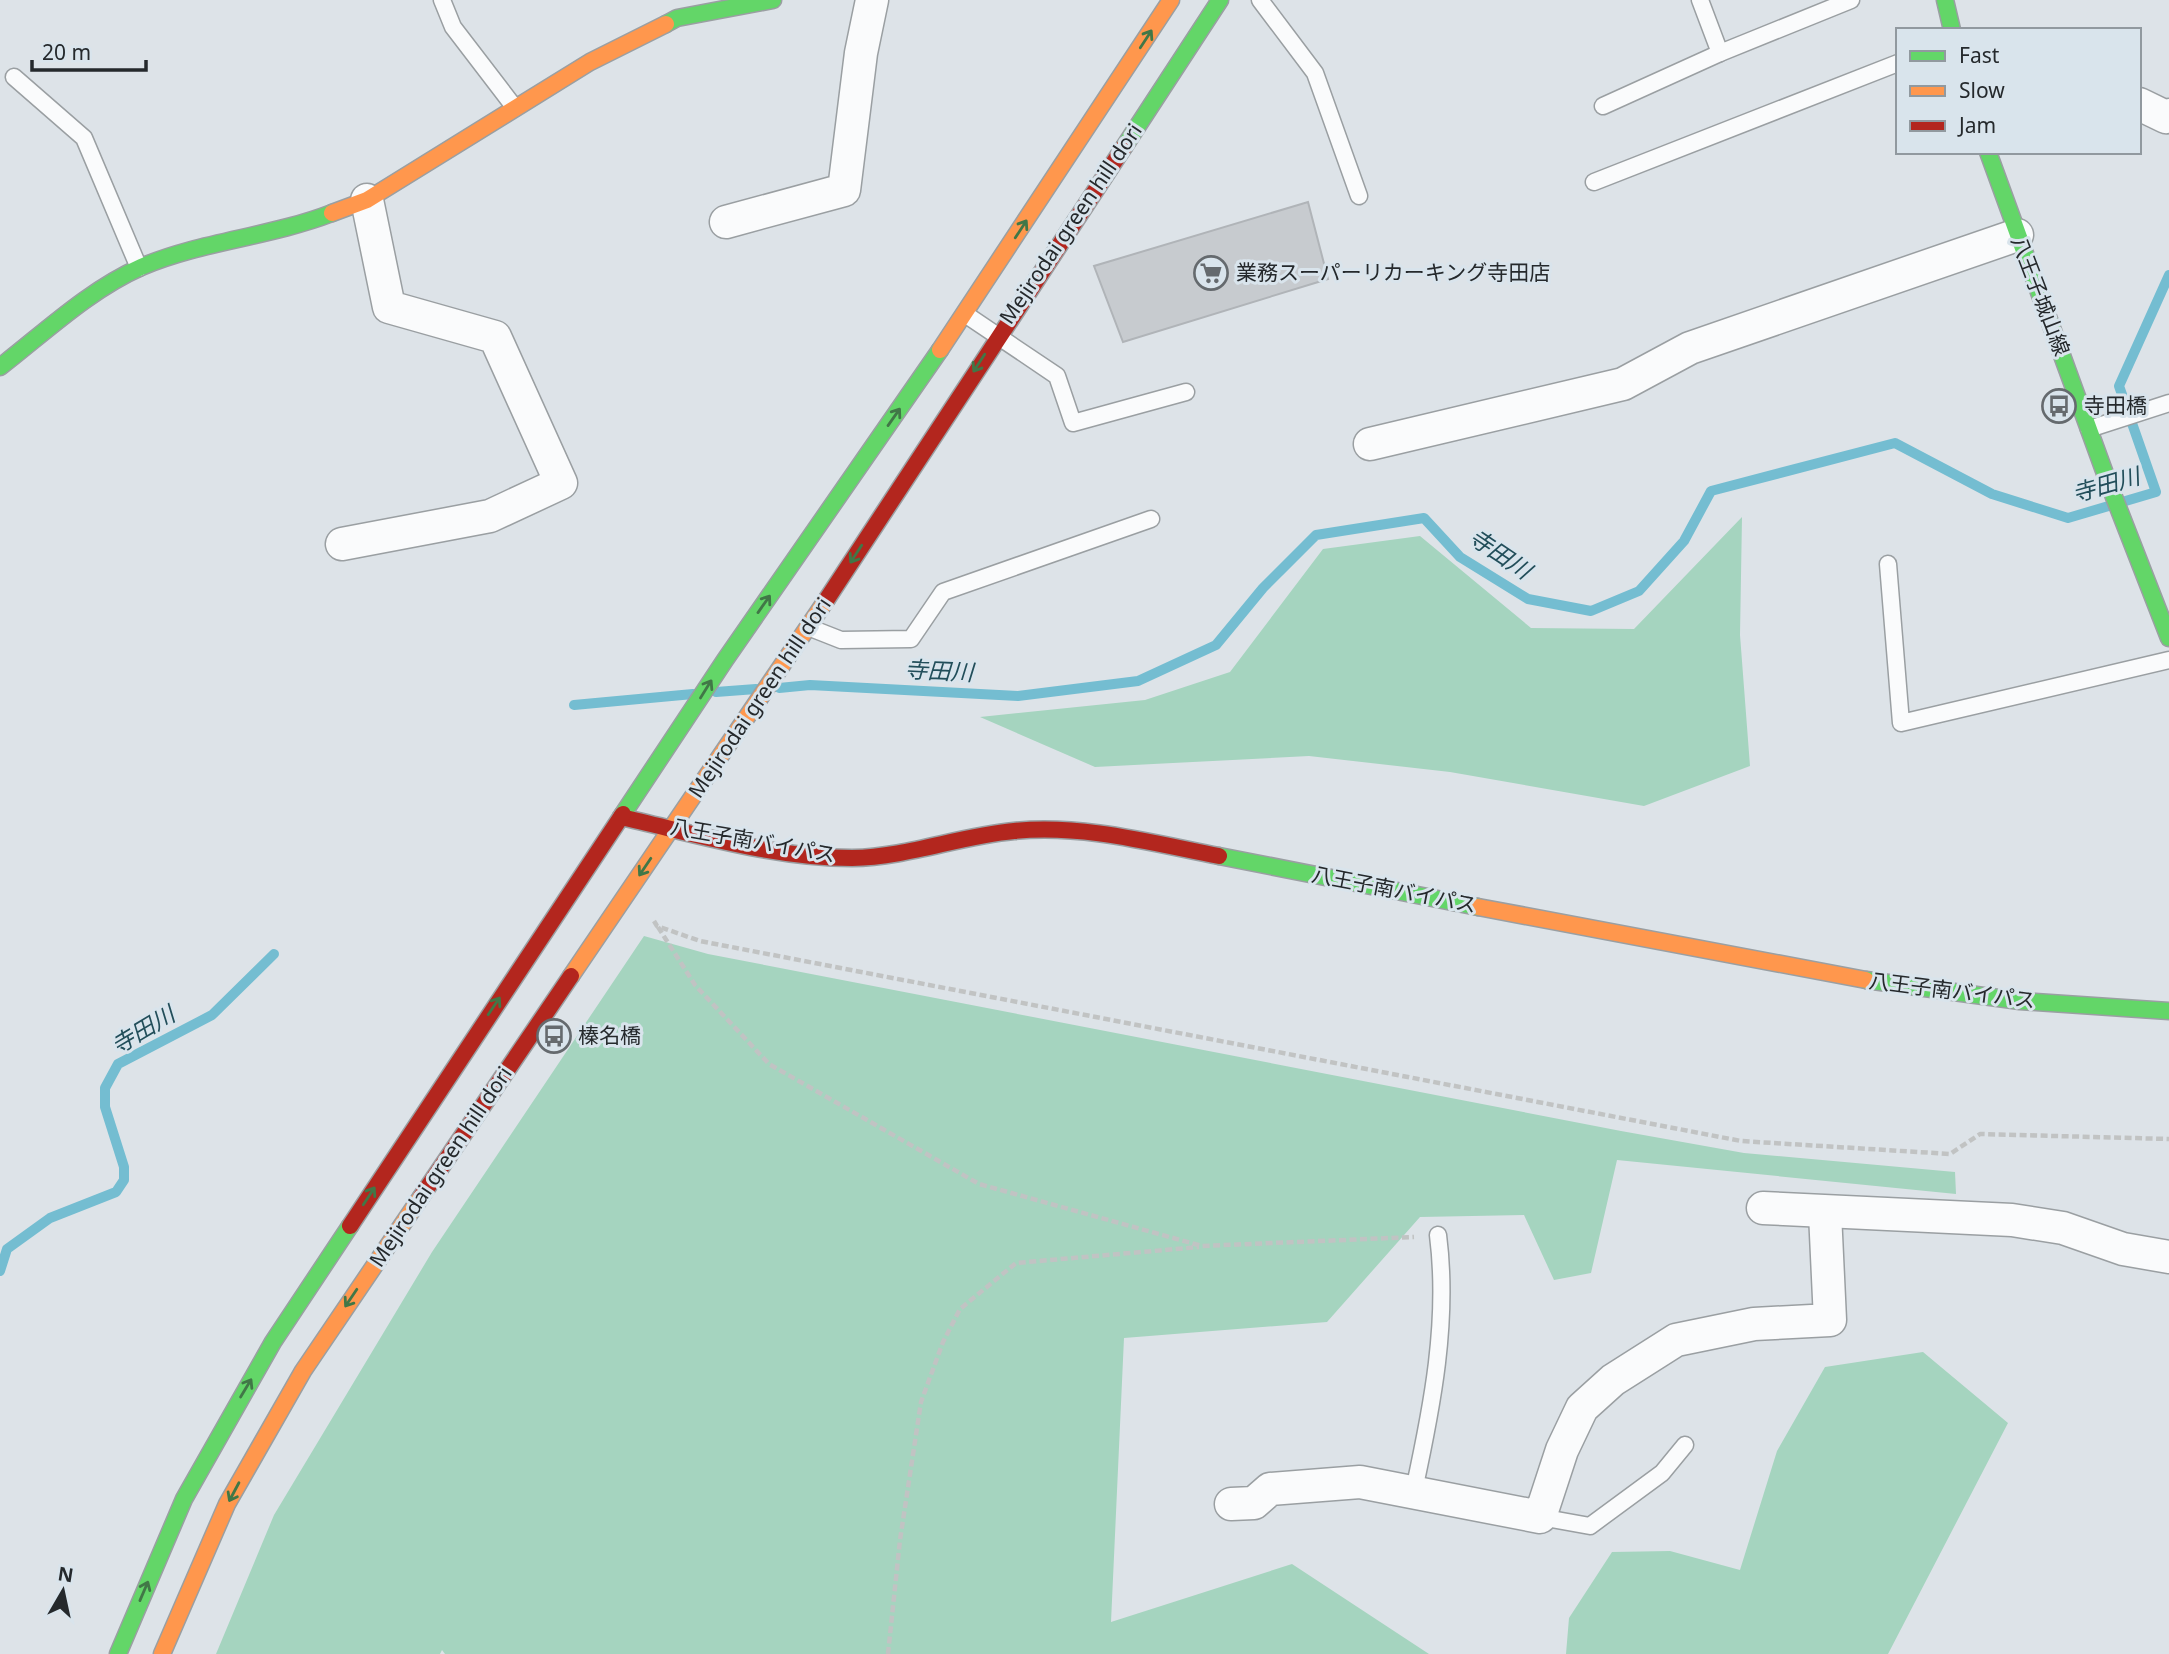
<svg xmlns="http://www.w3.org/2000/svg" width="2169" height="1654" font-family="'Noto Sans','Noto Sans JP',sans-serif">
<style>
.forest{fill:#a5d4bf}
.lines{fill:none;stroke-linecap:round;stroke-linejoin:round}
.stream{stroke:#74bdd1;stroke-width:10}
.building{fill:#c7cbcf;stroke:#b0b4b8;stroke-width:2}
.lane-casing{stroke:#9a9fa2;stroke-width:19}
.street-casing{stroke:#9a9fa2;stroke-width:35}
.fast-casing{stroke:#9a9fa2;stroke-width:19}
.slow-casing{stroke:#9a9fa2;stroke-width:19}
.jam-casing{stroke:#9a9fa2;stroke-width:19}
.path{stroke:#c1c3c3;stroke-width:4.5;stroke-dasharray:7 3.5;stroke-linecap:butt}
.lane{stroke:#fafbfc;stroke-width:16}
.street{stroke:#fafbfc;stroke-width:32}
.fast{stroke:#63d668;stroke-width:16}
.slow{stroke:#ff974d;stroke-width:16}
.jam{stroke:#b3261e;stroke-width:16}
.oneway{stroke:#417747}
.labels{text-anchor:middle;stroke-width:6;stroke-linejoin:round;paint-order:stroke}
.street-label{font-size:21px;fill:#25292c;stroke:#d9e4ec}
.poi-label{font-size:21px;fill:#25292c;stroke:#d9e4ec;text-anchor:start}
.water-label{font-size:23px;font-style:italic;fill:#224e5a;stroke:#d9e4ec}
</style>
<rect width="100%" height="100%" fill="#dde3e8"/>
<!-- forest -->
<g class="forest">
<polygon points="1742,517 1740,635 1750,766 1644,806 1450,772 1309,756 1095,767 980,717 1145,700 1230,672 1323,549 1420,536 1531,628 1634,629"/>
<polygon points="644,936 708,954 1621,1131 1744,1153 1955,1172 1956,1194 1617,1160 1591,1273 1554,1280 1524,1215 1420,1217 1327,1322 1124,1338 1111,1622 1292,1564 1429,1654 445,1654 442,1650 440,1654 216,1654 274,1515 432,1252"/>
<polygon points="1923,1352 2008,1423 1888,1654 1566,1654 1569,1618 1612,1552 1670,1551 1740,1570 1777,1451 1825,1367"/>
</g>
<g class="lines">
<!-- stream -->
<g class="stream">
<polyline points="779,688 810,685 1018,696 1138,681 1216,645 1263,588 1316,535 1424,518 1460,557 1528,599 1591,611 1639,591 1684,541 1711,491 1895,443 1992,494 2068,518 2156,492 2119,386 2169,275"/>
<polyline points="716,692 756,689"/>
<polyline points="574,705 693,694"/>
<polyline points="0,1271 7,1249 50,1218 116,1192 124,1180 124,1167 105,1107 105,1088 118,1064 212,1015 274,954"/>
</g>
</g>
<!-- building -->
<polygon class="building" points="1308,202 1328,279 1123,342 1094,266"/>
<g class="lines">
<!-- lane casing -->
<g class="lane-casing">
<g id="lane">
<polyline points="442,0 453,27 515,108"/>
<polyline points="1260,0 1315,73 1359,196"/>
<polyline points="1700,0 1720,53"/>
<polyline points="14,77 84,138 139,268"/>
<polyline points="1603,106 1720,53 1851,0"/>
<polyline points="1594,182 1898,63"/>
<polyline points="965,314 1057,376 1073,423 1186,392"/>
<polyline points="2089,429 2169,403"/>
<polyline points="1888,564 1901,723 2169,660"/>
<polyline points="808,627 841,640 911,639 943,592 1151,519"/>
<path d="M1414,1490C1432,1407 1449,1321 1438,1235"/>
<polyline points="1540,1517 1590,1526 1662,1473 1685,1445"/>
</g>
</g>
<!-- street casing -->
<g class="street-casing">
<g id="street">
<polyline points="2139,104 2166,117 2169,115"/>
<polyline points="726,222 844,190 861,53 872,0"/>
<polyline points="1370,444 1623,384 1690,348 2017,235"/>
<polyline points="342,544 490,516 561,483 495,337 389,307 367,200"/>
<polyline points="1763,1208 2012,1220 2063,1228 2123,1249 2169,1257"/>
<polyline points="1231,1504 1254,1503 1270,1489 1360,1482 1540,1517 1562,1450 1582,1408 1613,1380 1676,1340 1754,1324 1830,1320 1825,1213"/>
</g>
</g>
<!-- fast casing -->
<g class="fast-casing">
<g id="fast">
<polyline points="1945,0 1952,30"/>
<polyline points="666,24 677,18 773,0"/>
<polyline points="1124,147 1220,0"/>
<polyline points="1988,152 2107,479 2169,638"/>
<path d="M0,367C44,333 89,290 141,267C202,241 270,237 332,213"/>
<polyline points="623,814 725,660 940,350"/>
<polyline points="1219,856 1478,907"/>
<polyline points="1866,980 2020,1001 2169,1011"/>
<polyline points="118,1654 184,1499 273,1342 350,1226"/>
</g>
</g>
<!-- slow casing -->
<g class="slow-casing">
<g id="slow">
<polyline points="332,213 367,200 590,62 666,24"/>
<polyline points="940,350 1171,0"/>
<polyline points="1478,907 1866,980"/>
<polyline points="571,976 827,599"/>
<polyline points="162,1654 227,1504 303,1371 421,1197"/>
</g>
</g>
<!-- jam casing -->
<g class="jam-casing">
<g id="jam">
<polyline points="827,599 1124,147"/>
<path d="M621,817C696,834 774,858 852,858C908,857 959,836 1014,831C1083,824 1152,843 1219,856"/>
<polyline points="421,1197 571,976"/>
<polyline points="350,1226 623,814"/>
</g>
</g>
<!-- path -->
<g class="path">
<polyline points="654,921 657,926 700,941 1741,1141 1950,1154 1980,1134 2169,1139"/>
<polyline points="658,927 695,985 769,1064 979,1184 1202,1246 1414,1237"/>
<polyline points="888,1654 900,1540 921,1402 943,1342 960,1309 1016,1263 1199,1247"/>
</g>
<!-- lane -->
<use href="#lane" class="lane"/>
<!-- street -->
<use href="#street" class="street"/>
<!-- fast -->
<use href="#fast" class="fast"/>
<!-- slow -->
<use href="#slow" class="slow"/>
<!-- jam -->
<use href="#jam" class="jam"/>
</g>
<!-- one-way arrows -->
<defs><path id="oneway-shaft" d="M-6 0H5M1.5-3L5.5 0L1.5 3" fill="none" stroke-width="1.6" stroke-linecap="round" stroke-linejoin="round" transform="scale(1.75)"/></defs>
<g class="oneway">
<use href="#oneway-shaft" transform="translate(1146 39) rotate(-57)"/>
<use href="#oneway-shaft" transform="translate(1021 229) rotate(-57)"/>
<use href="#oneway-shaft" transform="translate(979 363) rotate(123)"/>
<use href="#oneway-shaft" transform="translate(894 417) rotate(-55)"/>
<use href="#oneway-shaft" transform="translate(856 554) rotate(123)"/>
<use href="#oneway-shaft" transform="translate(764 604) rotate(-55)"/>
<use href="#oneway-shaft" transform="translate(706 689) rotate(-58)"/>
<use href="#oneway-shaft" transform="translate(645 867) rotate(124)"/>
<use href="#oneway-shaft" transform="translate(494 1006) rotate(-56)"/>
<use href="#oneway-shaft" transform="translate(369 1196) rotate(-57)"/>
<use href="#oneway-shaft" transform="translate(351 1298) rotate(124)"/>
<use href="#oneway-shaft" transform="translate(246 1388) rotate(-59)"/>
<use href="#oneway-shaft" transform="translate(234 1492) rotate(118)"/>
<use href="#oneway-shaft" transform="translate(144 1591) rotate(-67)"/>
</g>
<!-- icons -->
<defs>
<g id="supermarket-ring" transform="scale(1.75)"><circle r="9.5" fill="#d9e4ec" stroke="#656a6e" stroke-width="1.5"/><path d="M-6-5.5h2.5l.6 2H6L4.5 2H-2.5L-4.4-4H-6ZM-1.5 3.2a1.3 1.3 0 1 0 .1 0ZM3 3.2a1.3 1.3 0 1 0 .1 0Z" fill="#656a6e"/></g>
<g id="bus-ring" transform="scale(1.75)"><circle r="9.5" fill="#d9e4ec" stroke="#656a6e" stroke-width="1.5"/><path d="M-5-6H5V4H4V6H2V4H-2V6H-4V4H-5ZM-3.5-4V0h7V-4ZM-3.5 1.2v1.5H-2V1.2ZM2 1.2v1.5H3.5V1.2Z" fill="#656a6e"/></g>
</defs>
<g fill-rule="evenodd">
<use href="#supermarket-ring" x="1211" y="273"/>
<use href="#bus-ring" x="2059" y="406"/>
<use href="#bus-ring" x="554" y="1036"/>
</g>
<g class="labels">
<!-- street labels -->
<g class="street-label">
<text transform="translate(1071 224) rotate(-56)" y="7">Mejirodai green hill dori</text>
<text transform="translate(2040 296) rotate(69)" y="7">八王子城山線</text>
<text transform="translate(760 698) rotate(-56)" y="7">Mejirodai green hill dori</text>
<text transform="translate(753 841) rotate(10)" y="7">八王子南バイパス</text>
<text transform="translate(1394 890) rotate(11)" y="7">八王子南バイパス</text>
<text transform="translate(1952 991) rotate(7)" y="7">八王子南バイパス</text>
<text transform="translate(441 1167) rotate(-56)" y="7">Mejirodai green hill dori</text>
</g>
<!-- poi labels -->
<g class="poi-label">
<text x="1236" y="280">業務スーパーリカーキング寺田店</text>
<text x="2084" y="413">寺田橋</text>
<text x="578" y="1043">榛名橋</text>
</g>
<!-- water labels -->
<g class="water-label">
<text transform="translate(2106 485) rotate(-16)" y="8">寺田川</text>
<text transform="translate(1500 554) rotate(34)" y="8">寺田川</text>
<text transform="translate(939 671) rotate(3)" y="8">寺田川</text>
<text transform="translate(143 1030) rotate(-31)" y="8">寺田川</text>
</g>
</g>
<!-- legend -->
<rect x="1896" y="28" width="245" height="126" fill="#d9e4ec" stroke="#91999f" stroke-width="2"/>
<rect x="1910" y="51" width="35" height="10" fill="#63d668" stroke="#91999f" stroke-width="2"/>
<text x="1959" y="63" font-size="21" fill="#25292c">Fast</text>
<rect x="1910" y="86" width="35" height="10" fill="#ff974d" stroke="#91999f" stroke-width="2"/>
<text x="1959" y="98" font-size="21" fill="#25292c">Slow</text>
<rect x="1910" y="121" width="35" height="10" fill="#b3261e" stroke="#91999f" stroke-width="2"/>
<text x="1959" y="133" font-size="21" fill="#25292c">Jam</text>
<!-- north arrow -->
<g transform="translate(63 1591) rotate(9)" stroke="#d9e4ec" stroke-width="5" paint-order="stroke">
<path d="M0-5L12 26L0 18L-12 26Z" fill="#25292c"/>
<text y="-10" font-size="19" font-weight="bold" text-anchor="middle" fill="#25292c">N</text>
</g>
<!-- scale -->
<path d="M32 60v10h114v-10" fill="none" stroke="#25292c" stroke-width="3.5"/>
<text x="42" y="60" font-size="21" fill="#25292c" stroke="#d9e4ec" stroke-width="5" paint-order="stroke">20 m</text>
</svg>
